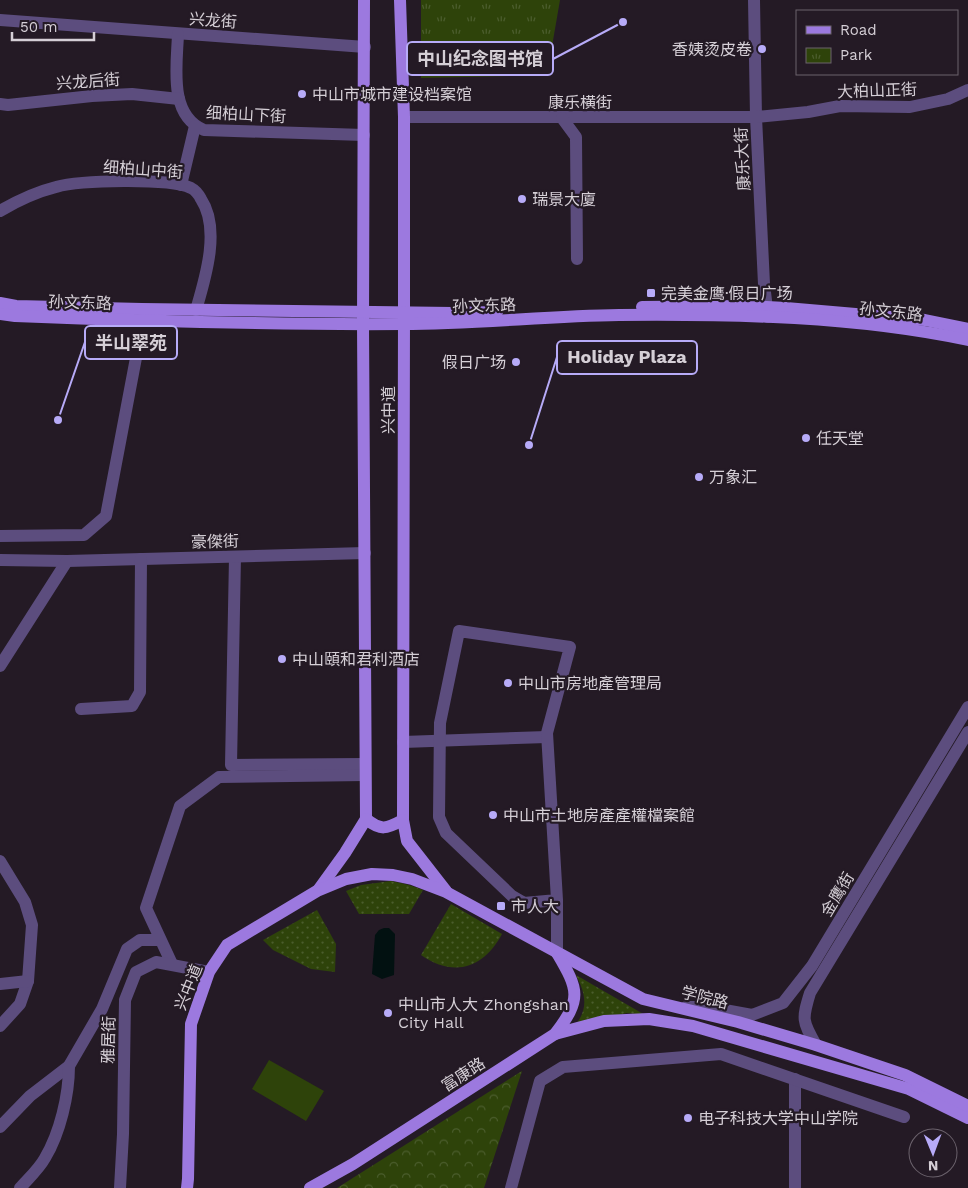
<svg xmlns="http://www.w3.org/2000/svg" width="968" height="1188" font-family="'Work Sans','Noto Sans SC',sans-serif">
<style>
.grass{fill:url(#grass-dots)}
.forest{fill:url(#forest-crowns)}
.park{fill:url(#park-tufts)}
.pitch{fill:#2e430a}
.water{fill:#021111}
.lines{fill:none;stroke-linecap:round;stroke-linejoin:round}
.minor{stroke:#5c4d7e;stroke-width:12}
.major{stroke:#9c79df;stroke-width:12}
.poi-dot{fill:#b7abf8;stroke:#241a25;stroke-width:2}
.labels{text-anchor:middle;stroke-width:4.5;stroke-linejoin:round;paint-order:stroke}
.street-label{font-size:16px;fill:#d5cfd6;stroke:#241a25}
.poi-label{font-size:16px;fill:#d5cfd6;stroke:#241a25;text-anchor:start}
.leader{fill:none;stroke:#b7abf8;stroke-width:2}
.callout-dot{fill:#b7abf8;stroke:#241a25;stroke-width:2}
.callout{fill:#241a25;stroke:#b7abf8;stroke-width:2}
.callout-label{font-size:18px;text-anchor:middle;font-weight:bold;fill:#d5cfd6}
</style>
<defs>
<pattern id="grass-dots" width="8" height="8" patternUnits="userSpaceOnUse" patternTransform="scale(1.25)"><rect width="8" height="8" fill="#2e430a"/><path d="M2 2h.1M6 6h.1" fill="none" stroke="#4b5d2d" stroke-width="1.8" stroke-linecap="round"/></pattern>
<pattern id="forest-crowns" width="20" height="18" patternUnits="userSpaceOnUse" patternTransform="scale(1.25)"><rect width="20" height="18" fill="#2e430a"/><path d="M2 6a3 3 0 1 1 6 0M12 15a3 3 0 1 1 6 0" fill="none" stroke="#4b5d2d"/></pattern>
<pattern id="park-tufts" width="24" height="20" patternUnits="userSpaceOnUse" patternTransform="scale(1.25)"><rect width="24" height="20" fill="#2e430a"/><path d="M3 7l-1-3M5 7V3M7 7l1-3M15 17l-1-3M17 17v-4M19 17l1-3" fill="none" stroke="#4b5d2d"/></pattern>
</defs>
<rect width="100%" height="100%" fill="#241a25"/>
<!-- grass -->
<g class="grass">
<polygon points="391,881 409,885 423,890 409,914 359,914 346,891 361,885"/>
<path d="M451,904L502,934C484,968 454,978 421,955Z"/>
<polygon points="317,910 336,944 335,972 311,969 273,950 263,940"/>
<path d="M576,975L645,1015L627,1013L576,1024C589,1008 585,992 576,975Z"/>
</g>
<!-- forest -->
<polygon class="forest" points="522,1071 484,1188 337,1188"/>
<!-- park -->
<polygon class="park" points="421,0 560,0 547,75 421,78"/>
<!-- pitch -->
<polygon class="pitch" points="269,1060 324,1091 306,1121 252,1089"/>
<!-- water -->
<polygon class="water" points="384,928 389,928 395,934 394,975 382,979 372,974 375,935 379,930"/>
<g class="lines">
<!-- minor -->
<g class="minor">
<polyline points="754,0 756,117 764,284 768,317"/>
<polyline points="0,20 365,47"/>
<path d="M178,34C177,65 168,115 204,130L364,135"/>
<polyline points="0,104 8,105 92,96 132,94 179,99"/>
<polyline points="404,117 756,117 808,112 840,106 910,107 948,99 968,90"/>
<polyline points="562,118 576,137 577,259"/>
<polyline points="181,185 195,126"/>
<path d="M0,211C17,201 36,192 56,187C80,180 169,178 191,188C195,190 199,195 201,199C221,229 205,279 196,310"/>
<polyline points="0,536 84,535 106,516 143,321"/>
<polyline points="235,557 231,765 365,764"/>
<polyline points="0,560 67,561 365,553"/>
<polyline points="0,666 67,561"/>
<polyline points="81,709 132,706 140,692 141,559"/>
<polyline points="403,742 547,737"/>
<polyline points="0,861 25,902 32,925 28,981 20,1004 0,1026"/>
<polyline points="557,953 557,900 547,733 570,647 459,631 440,723 439,817 446,833 512,896 524,903 557,900"/>
<polyline points="172,964 146,908 180,806 219,777 365,775"/>
<polyline points="0,984 28,981"/>
<polyline points="686,1007 708,1007 752,1015 783,1003 812,966 968,707"/>
<path d="M816,1045C802,1021 802,1019 810,993L968,732"/>
<polyline points="795,1079 795,1188"/>
<polyline points="0,1127 30,1096 69,1066 102,1009 127,949 140,940 160,940"/>
<path d="M20,1188C28,1179 39,1169 45,1158C60,1133 69,1095 69,1066"/>
<polyline points="120,1188 123,1134 125,1000 136,972 156,962 209,972"/>
<polyline points="511,1188 540,1081 563,1067 721,1054 904,1117"/>
</g>
<!-- major -->
<g class="major">
<polyline points="364,0 363,324 366,819"/>
<polyline points="400,0 404,117 404,313 403,820 407,841 446,891"/>
<polyline points="0,303 16,306 142,309 453,313 497,312"/>
<polyline points="642,307 747,306 786,308 925,320 968,329"/>
<path d="M0,314L15,316C144,321 274,325 403,324C475,324 547,316 619,315C736,314 854,316 968,340"/>
<path d="M366,819C381,831 386,829 403,820"/>
<polyline points="319,889 345,853 366,819"/>
<polyline points="555,1034 604,1021 649,1019 693,1026 909,1089 968,1118"/>
<polyline points="187,1188 188,1179 191,1024 209,972 227,945 317,891 346,879 372,874 393,875 412,879 446,892 643,999 738,1022 816,1045 905,1075 968,1106"/>
<path d="M310,1188L353,1164L555,1034C582,999 579,990 557,953"/>
</g>
</g>
<!-- markers -->
<g class="poi-dot">
<circle cx="762" cy="49" r="5"/>
<circle cx="302" cy="94" r="5"/>
<circle cx="522" cy="199" r="5"/>
<rect x="646" y="288" width="10" height="10" rx="2.5"/>
<circle cx="516" cy="362" r="5"/>
<circle cx="806" cy="438" r="5"/>
<circle cx="699" cy="477" r="5"/>
<circle cx="282" cy="659" r="5"/>
<circle cx="508" cy="683" r="5"/>
<circle cx="493" cy="815" r="5"/>
<rect x="496" y="901" width="10" height="10" rx="2.5"/>
<circle cx="388" cy="1013" r="5"/>
<circle cx="688" cy="1118" r="5"/>
</g>
<g class="labels">
<!-- street labels -->
<g class="street-label">
<text transform="translate(213 20) rotate(4)" y="6">兴龙街</text>
<text transform="translate(88 81) rotate(-4)" y="6">兴龙后街</text>
<text transform="translate(877 90) rotate(-2)" y="6">大柏山正街</text>
<text x="580" y="108">康乐横街</text>
<text transform="translate(246 114) rotate(3)" y="6">细柏山下街</text>
<text transform="translate(742 159) rotate(-93)" y="6">康乐大街</text>
<text transform="translate(143 169) rotate(4)" y="6">细柏山中街</text>
<text transform="translate(80 302) rotate(2)" y="6">孙文东路</text>
<text transform="translate(484 305) rotate(-2)" y="6">孙文东路</text>
<text transform="translate(891 311) rotate(6)" y="6">孙文东路</text>
<text transform="translate(388 410) rotate(-90)" y="6">兴中道</text>
<text transform="translate(215 541) rotate(-1)" y="6">豪傑街</text>
<text transform="translate(837 894) rotate(-59)" y="6">金鹰街</text>
<text transform="translate(188 987) rotate(-68)" y="6">兴中道</text>
<text transform="translate(705 997) rotate(14)" y="6">学院路</text>
<text transform="translate(108 1040) rotate(-89)" y="6">雅居街</text>
<text transform="translate(463 1074) rotate(-33)" y="6">富康路</text>
</g>
<!-- poi labels -->
<g class="poi-label">
<text x="752" y="55" text-anchor="end">香姨烫皮卷</text>
<text x="312" y="100">中山市城市建设档案馆</text>
<text x="532" y="205">瑞景大廈</text>
<text x="661" y="299">完美金鹰·假日广场</text>
<text x="506" y="368" text-anchor="end">假日广场</text>
<text x="816" y="444">任天堂</text>
<text x="709" y="483">万象汇</text>
<text x="292" y="665">中山頤和君利酒店</text>
<text x="518" y="689">中山市房地產管理局</text>
<text x="503" y="821">中山市土地房產產權檔案館</text>
<text x="511" y="912">市人大</text>
<text x="398" y="1010">中山市人大 Zhongshan<tspan x="398" dy="18">City Hall</tspan></text>
<text x="698" y="1124">电子科技大学中山学院</text>
</g>
</g>
<!-- callouts -->
<path class="leader" d="M623 22L553 59M58 420L85 342M529 445L557 357"/>
<g class="callout-dot">
<circle cx="623" cy="22" r="5"/>
<circle cx="58" cy="420" r="5"/>
<circle cx="529" cy="445" r="5"/>
</g>
<g class="callout">
<rect x="407" y="42" width="146" height="33" rx="5"/>
<rect x="85" y="326" width="92" height="33" rx="5"/>
<rect x="557" y="341" width="140" height="33" rx="5"/>
</g>
<g class="callout-label">
<text x="480" y="65">中山纪念图书馆</text>
<text x="131" y="349">半山翠苑</text>
<text x="627" y="363">Holiday Plaza</text>
</g>
<!-- legend -->
<rect x="796" y="10" width="162" height="65" fill="#241a25" stroke="#6b626c"/>
<rect x="806" y="26" width="25" height="8" fill="#9c79df" stroke="#6b626c"/>
<text x="840" y="35" font-size="15" fill="#d5cfd6">Road</text>
<rect x="806" y="48" width="25" height="15" fill="url(#park-tufts)" stroke="#6b626c"/>
<text x="840" y="60" font-size="15" fill="#d5cfd6">Park</text>
<!-- north arrow -->
<g transform="translate(933 1153) rotate(179)"><circle r="24" fill="#241a25" stroke="#6b626c"/>
<path d="M0-4L9 19L0 12L-9 19Z" fill="#b7abf8"/>
<text y="-8" font-size="14" font-weight="bold" text-anchor="middle" fill="#d5cfd6">N</text>
</g>
<!-- scale -->
<path d="M12 32v8h82v-8" fill="none" stroke="#d5cfd6" stroke-width="2.5"/>
<text x="20" y="32" font-size="15" fill="#d5cfd6" stroke="#241a25" stroke-width="4" paint-order="stroke">50 m</text>
</svg>
